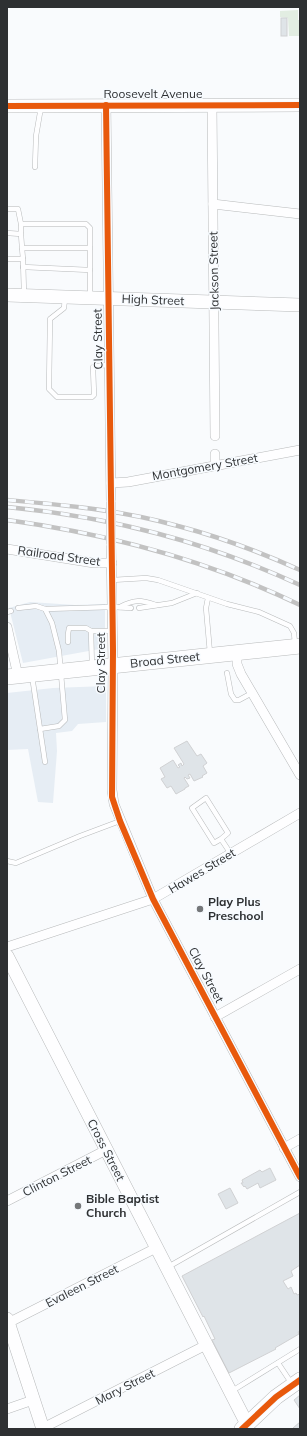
<svg xmlns="http://www.w3.org/2000/svg" width="307" height="1436" font-family="Mulish,sans-serif">
<style>
.built{fill:#e6edf4}
.green{fill:#e2ede2}
.building{fill:#dfe4e8;stroke:#d0d1d3}
.lines{fill:none;stroke-linecap:round;stroke-linejoin:round}
.lane-casing{stroke:#b8babb;stroke-width:5.5}
.street-casing{stroke:#b8babb;stroke-width:10}
.secondary-casing{stroke:#b8babb;stroke-width:14}
.primary-casing{stroke:#b8babb;stroke-width:16}
.lane{stroke:#fefeff;stroke-width:4.5}
.street{stroke:#fefeff;stroke-width:9}
.secondary{stroke:#fefeff;stroke-width:13}
.primary{stroke:#fefeff;stroke-width:15}
.rail-casing{stroke:#c2c2c2;stroke-width:4.5}
.rail{stroke:#f7fbff;stroke-width:3;stroke-dasharray:9;stroke-linecap:butt}
.street-bridge-casing{stroke:#b8babb;stroke-width:10;stroke-linecap:butt}
.street-bridge{stroke:#fefeff;stroke-width:9}
.cycleway-casing{stroke:#f7fbff;stroke-width:8}
.cycleway{stroke:#e8590c;stroke-width:6}
.poi-dot{fill:#757779;stroke:#f7fbff;stroke-width:1.5}
.labels{text-anchor:middle;stroke-width:3;stroke-linejoin:round;paint-order:stroke}
.street-label{font-size:12px;fill:#2e3032;stroke:#f7fbff}
.poi-label{font-size:12px;font-weight:bold;fill:#2e3032;stroke:#f7fbff;text-anchor:start}
</style>
<rect width="100%" height="100%" fill="#f9fbfd"/>
<!-- built -->
<g class="built">
<polygon points="30,602 75,605 105,604 105,648 23,663 9,608"/>
<polygon points="106,686 106,722 78,724 72,731 56,733 57,751 53,803 38,802 28,749 7,750 7,693 53,688"/>
</g>
<!-- green -->
<polygon class="green" points="298,10 298,20 300,20 300,36 289,36 288,18 280,17 280,11"/>
<!-- building -->
<g class="building">
<rect x="281" y="18" width="6" height="18"/>
<polygon points="187,741 197,756 201,754 207,763 203,766 207,773 202,776 203,777 194,781 190,774 188,775 190,778 187,779 185,777 184,778 189,786 185,788 185,789 176,794 171,786 167,788 161,779 165,777 160,768 173,760 178,768 180,767 178,765 181,763 182,766 184,764 174,748"/>
<polygon points="270,1168 276,1180 260,1188 258,1183 247,1189 245,1186 244,1187 241,1183 243,1183 242,1180 260,1170 262,1172"/>
<polygon points="230,1188 238,1203 226,1209 218,1194"/>
<polygon points="300,1213 300,1265 291,1271 293,1276 283,1281 288,1289 291,1287 294,1294 296,1293 297,1295 300,1294 300,1331 298,1332 299,1334 275,1348 276,1349 229,1373 212,1340 215,1339 204,1316 203,1317 182,1276"/>
<polygon points="300,1395 300,1409 294,1400"/>
<polygon points="300,1422 300,1429 294,1429 293,1428"/>
</g>
<g class="lines">
<!-- lane casing -->
<g class="lane-casing">
<g id="lane">
<polyline points="35,167 36,136 41,107"/>
<polyline points="7,209 18,209 21,224"/>
<polyline points="7,233 21,234 21,224 86,224 90,228 90,297"/>
<polyline points="21,234 22,248"/>
<polyline points="7,259 23,259 24,294"/>
<polyline points="23,259 22,248 90,248"/>
<polyline points="23,267 90,270"/>
<polyline points="65,298 64,308 50,319 49,389 57,397 92,397 94,395 93,367 96,366 109,365"/>
<polyline points="112,580 146,578 158,580 227,604 259,612 290,626 294,633 295,644"/>
<polyline points="208,598 206,608 210,653"/>
<path d="M120,607C134,599 141,600 156,605"/>
<polyline points="18,608 36,606 45,609 52,623 59,651 65,720 59,726 40,729"/>
<polyline points="139,608 172,603 197,593"/>
<polyline points="45,609 112,607 131,608"/>
<polyline points="7,612 11,611"/>
<polyline points="68,642 68,634 69,628 86,628 91,631"/>
<polyline points="92,667 91,631 112,631"/>
<polyline points="227,673 231,694 235,700 239,700 252,693"/>
<polyline points="32,676 45,762"/>
<polyline points="221,839 214,843 192,808 206,798 228,833 221,839 231,854"/>
<polyline points="7,861 16,863 80,836 120,821"/>
<polyline points="168,1267 300,1192"/>
<polyline points="278,1363 292,1384"/>
<polyline points="232,1391 300,1349"/>
</g>
</g>
<!-- street casing -->
<g class="street-casing">
<g id="street">
<polyline points="106,105 111,502"/>
<polyline points="212,105 215,436"/>
<polyline points="213,204 300,214"/>
<polyline points="215,454 215,466"/>
<polyline points="111,483 128,482 300,450"/>
<polyline points="111,544 113,666 112,790 114,804 153,899 300,1177"/>
<polyline points="7,549 94,563 112,563"/>
<polyline points="7,627 18,676"/>
<polyline points="237,652 237,664 241,674 300,775"/>
<polyline points="7,947 153,899 300,813"/>
<polyline points="215,1017 300,969"/>
<polyline points="284,1148 300,1139"/>
<polyline points="7,1201 106,1150"/>
<polyline points="8,1323 156,1248"/>
<polyline points="7,1409 33,1400"/>
<polyline points="43,1428 206,1345"/>
</g>
</g>
<!-- secondary casing -->
<g class="secondary-casing">
<g id="secondary">
<polyline points="7,106 300,105"/>
<polyline points="7,295 300,305"/>
<polyline points="7,956 247,1424"/>
<polyline points="7,1319 43,1429"/>
</g>
</g>
<!-- primary casing -->
<g class="primary-casing">
<g id="primary">
<polyline points="7,677 300,646"/>
<polyline points="242,1429 276,1397 300,1380"/>
</g>
</g>
<!-- lane -->
<use href="#lane" class="lane"/>
<!-- street -->
<use href="#street" class="street"/>
<!-- secondary -->
<use href="#secondary" class="secondary"/>
<!-- primary -->
<use href="#primary" class="primary"/>
<!-- rail casing -->
<g class="rail-casing">
<g id="rail">
<path d="M7,500C64,505 122,510 178,526C220,537 260,552 300,570"/>
<path d="M7,507C111,517 204,541 300,585"/>
<path d="M7,520C109,534 207,560 300,605"/>
</g>
</g>
<!-- rail -->
<use href="#rail" class="rail"/>
<!-- street-bridge casing -->
<g class="street-bridge-casing">
<polyline id="street-bridge" points="111,502 111,544"/>
</g>
<!-- street-bridge -->
<use href="#street-bridge" class="street-bridge"/>
<!-- cycleway casing -->
<g class="cycleway-casing">
<g id="cycleway">
<polyline points="106,105 113,650 112,797 120,821 153,899 300,1177"/>
<polyline points="7,106 300,105"/>
<polyline points="242,1429 276,1397 300,1380"/>
</g>
</g>
<!-- cycleway -->
<use href="#cycleway" class="cycleway"/>
</g>
<!-- markers -->
<g class="poi-dot">
<circle cx="200" cy="909" r="4"/>
<circle cx="78" cy="1206" r="4"/>
</g>
<g class="labels">
<!-- street labels -->
<g class="street-label">
<text x="153" y="98">Roosevelt Avenue</text>
<text transform="translate(214 271) rotate(-91)" y="4">Jackson Street</text>
<text transform="translate(153 300) rotate(2)" y="4">High Street</text>
<text transform="translate(98 339) rotate(-91)" y="4">Clay Street</text>
<text transform="translate(205 467) rotate(-10)" y="4">Montgomery Street</text>
<text transform="translate(59 556) rotate(8)" y="4">Railroad Street</text>
<text transform="translate(165 660) rotate(-6)" y="4">Broad Street</text>
<text transform="translate(101 663) rotate(-90)" y="4">Clay Street</text>
<text transform="translate(202 871) rotate(-31)" y="4">Hawes Street</text>
<text transform="translate(206 975) rotate(62)" y="4">Clay Street</text>
<text transform="translate(106 1150) rotate(63)" y="4">Cross Street</text>
<text transform="translate(57 1176) rotate(-27)" y="4">Clinton Street</text>
<text transform="translate(82 1286) rotate(-27)" y="4">Evaleen Street</text>
<text transform="translate(125 1387) rotate(-27)" y="4">Mary Street</text>
</g>
<!-- poi labels -->
<g class="poi-label">
<text x="208" y="906">Play Plus<tspan x="208" dy="14">Preschool</tspan></text>
<text x="86" y="1203">Bible Baptist<tspan x="86" dy="14">Church</tspan></text>
</g>
</g>
<!-- border -->
<rect width="307" height="1436" fill="none" stroke="#2e3032" stroke-width="16"/>
</svg>
